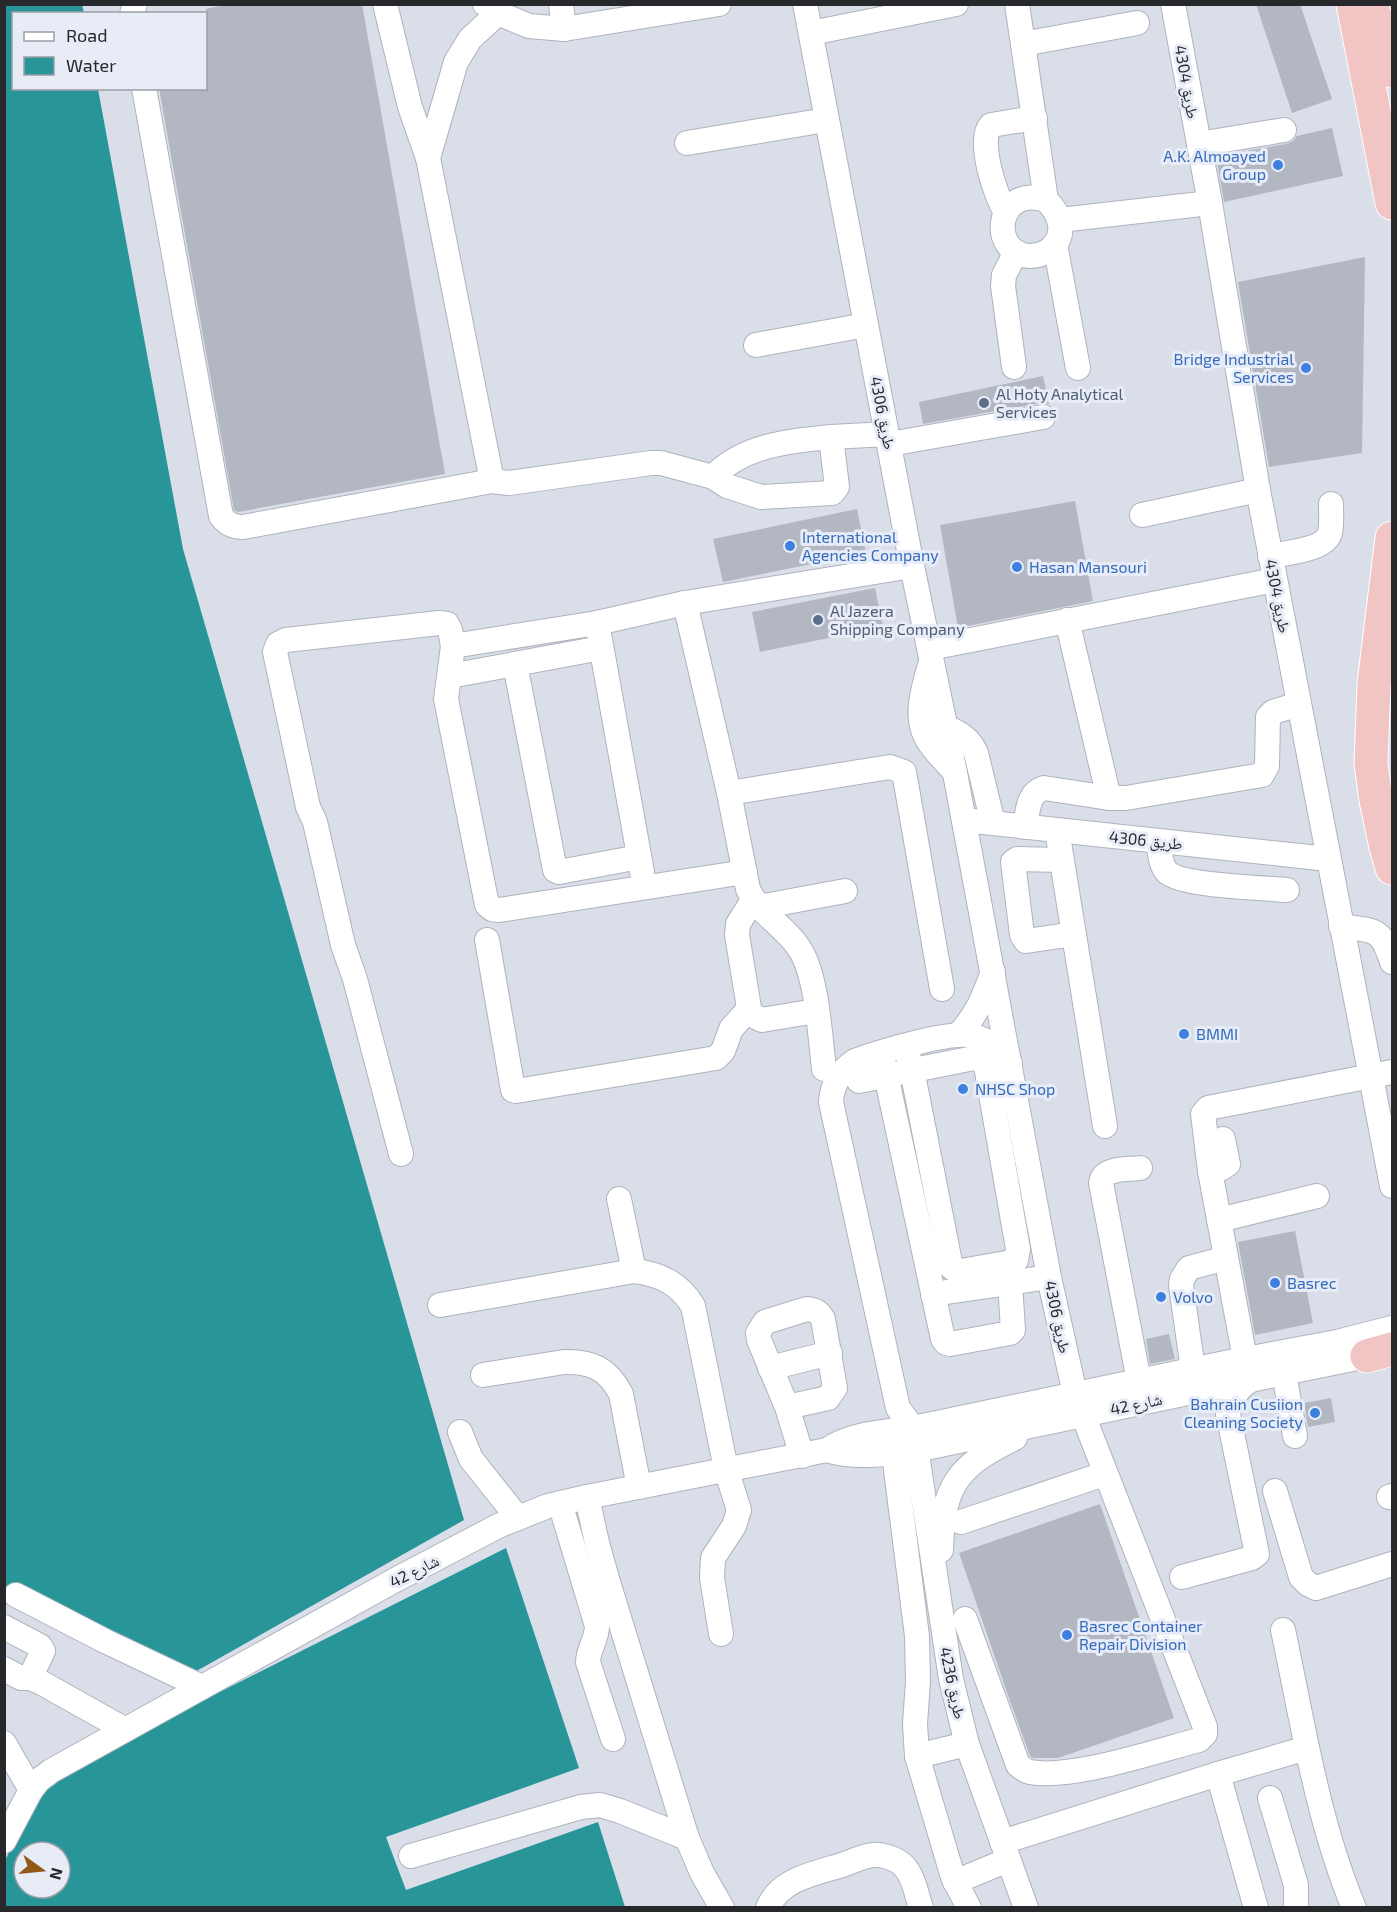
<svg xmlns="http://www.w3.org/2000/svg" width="1397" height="1912" font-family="'Exo 2','Noto Naskh Arabic',sans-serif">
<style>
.water{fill:#289599;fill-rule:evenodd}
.building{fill:#b2b7c1}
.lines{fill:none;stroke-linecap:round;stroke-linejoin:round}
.minor-casing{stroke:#aeb3bd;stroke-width:26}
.highway-casing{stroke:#fff;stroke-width:35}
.minor{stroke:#fff;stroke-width:24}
.highway{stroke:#f2c5c5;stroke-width:33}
.shop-dot{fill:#3f7fe0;stroke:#e7ecf6;stroke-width:2}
.service-dot{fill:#5c6f8a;stroke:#e7ecf6;stroke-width:2}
.labels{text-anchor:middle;stroke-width:6;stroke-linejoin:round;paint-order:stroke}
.street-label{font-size:16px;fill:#26282c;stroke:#e7ecf6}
.shop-label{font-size:16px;fill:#366cbe;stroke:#e7ecf6;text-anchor:start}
.service-label{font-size:16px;fill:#4e5e75;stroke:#e7ecf6;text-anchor:start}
</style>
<rect width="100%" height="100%" fill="#dadee9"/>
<!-- water -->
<g class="water">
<polygon points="82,4 84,13 14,14 14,88 98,89 183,549 464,1520 193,1673 5,1585 4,5"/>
<path d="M506,1548L579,1768L386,1837L406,1890L598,1822L625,1907H5L4,1862L42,1789L146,1729ZM24,1852H60V1888H24Z"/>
</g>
<!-- building -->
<g class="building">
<polygon points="228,4 362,4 445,474 238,512 234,510 159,88 206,88 206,9"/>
<polygon points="1256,4 1300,4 1332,99 1292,113"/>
<polygon points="1332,128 1343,176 1224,202 1216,156 1286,144 1293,141 1297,136"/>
<polygon points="1365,257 1362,453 1269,467 1238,282"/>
<polygon points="1043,376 1049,404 1041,403 923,424 919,402"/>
<polygon points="1075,501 1093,601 958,628 940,525"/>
<polygon points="857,509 866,553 723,582 713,539"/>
<polygon points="875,588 883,627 760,652 752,612"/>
<polygon points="1295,1231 1313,1323 1255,1335 1238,1242"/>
<polygon points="1169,1334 1175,1359 1150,1364 1146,1339"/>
<polygon points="1331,1398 1335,1422 1308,1427 1304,1403"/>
<polygon points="1100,1504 1174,1718 1058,1758 1032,1758 1030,1756 1010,1701 959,1553"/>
</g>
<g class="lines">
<!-- minor casing -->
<g class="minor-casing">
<g id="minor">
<polyline points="385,4 410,107 428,158"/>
<polyline points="485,4 498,13 529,26 564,29 719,4"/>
<polyline points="561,4 564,29"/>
<polyline points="805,4 912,566 955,773 1049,1277 1075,1394"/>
<path d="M1017,4L1046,200C1061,214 1068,237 1048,251C1043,254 1036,256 1030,256C989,255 994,184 1046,200"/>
<polyline points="1173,4 1210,203 1258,490 1392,1186"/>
<polyline points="132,14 135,4"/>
<polyline points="811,33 956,4"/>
<polyline points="1023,44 1137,23"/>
<path d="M144,88L221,516C227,524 233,527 243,527L492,481L509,483L651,463H661L713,477L727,486L761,497L832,493L837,487L831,437C789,441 743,445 713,477"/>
<polyline points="687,143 826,120"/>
<polyline points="1199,144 1284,130"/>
<path d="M1006,212C995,196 977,139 991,125L1035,118"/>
<polyline points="1060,220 1210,203"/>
<polyline points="1055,244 1078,368"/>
<polyline points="756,345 866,325"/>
<polyline points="1014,367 1003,286 1004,275 1016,252"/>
<polyline points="831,437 887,434"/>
<polyline points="890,444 1043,417"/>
<polyline points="492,481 428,158 456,62 470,39 498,13"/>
<polyline points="1142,515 1258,490"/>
<path d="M1270,556C1286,553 1325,550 1330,533C1332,524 1331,513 1331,504"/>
<path d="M685,603L729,793L748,889C759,914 785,926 799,948C817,974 820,1036 824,1069"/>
<polyline points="1067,620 1109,798"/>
<polyline points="597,623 642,872"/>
<polyline points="453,646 446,699 487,905 492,909 499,910 745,872"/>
<polyline points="930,648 1275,580"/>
<path d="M931,662C923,689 912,720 931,745C938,754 946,763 954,771"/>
<polyline points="515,664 555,870 559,872 639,857"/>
<polyline points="450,676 601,648"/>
<path d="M946,727C960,733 970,739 976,753L993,823"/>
<polyline points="729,793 890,767 904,772 942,989"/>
<polyline points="964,820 1328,859"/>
<path d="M1025,827C1028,812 1027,793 1044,788L1109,798H1126L1262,775L1267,766L1268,717L1273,712L1299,704"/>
<polyline points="1057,830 1105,1126"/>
<path d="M1158,841C1160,851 1160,865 1167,872C1181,886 1265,888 1287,890"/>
<polyline points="1061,860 1017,859 1013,862 1022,935 1026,941 1074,934"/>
<polyline points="753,900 738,924 737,935 750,1014 762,1020 816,1011"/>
<polyline points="759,907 845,891"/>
<path d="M1341,926C1375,931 1381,927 1392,962"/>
<polyline points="487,940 513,1090 516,1091 716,1058 723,1051 731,1029 748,1010"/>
<path d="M959,1034C977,1015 984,996 993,972"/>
<polyline points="883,1061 943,1339 946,1343 950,1344 1010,1333 1013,1330 1010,1283"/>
<path d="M1010,1063C999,1050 989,1040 973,1036C952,1030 879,1052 855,1061C840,1071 832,1084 831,1102L898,1408L913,1428L951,1679L967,1744L1026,1908"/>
<polyline points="859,1081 974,1058 981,1060 986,1066 1018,1249 1016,1260 1012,1262 961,1271 955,1270 951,1267 914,1080 906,1046"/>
<polyline points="401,1154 355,979 343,945 315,822 308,807 275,652 278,644 286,640 439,623 447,624 450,630 453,646 597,623 685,603 912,566"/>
<polyline points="1210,1171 1222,1168 1228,1164 1223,1139"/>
<polyline points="619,1199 634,1271"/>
<polyline points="1219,1220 1317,1196"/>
<polyline points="933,1294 1049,1277"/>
<path d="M440,1305L634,1271C660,1274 679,1283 693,1306L726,1469L739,1510L734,1526L713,1558L712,1578L721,1634"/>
<polyline points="770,1368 830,1353"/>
<polyline points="1193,1370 1181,1285 1182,1279 1189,1268 1226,1258"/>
<polyline points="1284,1373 1295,1436"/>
<path d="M483,1375L564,1362C592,1361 608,1369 621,1394L639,1487"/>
<polyline points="1248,1375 1210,1171 1203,1114 1208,1108 1392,1072"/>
<path d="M1139,1381L1101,1183C1103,1167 1127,1170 1140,1168"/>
<path d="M787,1407L828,1398L835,1388L823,1319C819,1312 815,1310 807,1309L765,1322L758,1333L759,1340L787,1407L802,1456"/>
<polyline points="460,1432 471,1459 518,1518"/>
<polyline points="892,1438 917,1636 918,1681 915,1724 917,1756 953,1877 969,1908"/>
<path d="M827,1450C855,1459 888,1454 916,1450L1284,1373L1367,1356H1384"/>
<polyline points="1275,1491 1301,1577 1308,1584 1316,1588 1392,1564"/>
<polyline points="587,1497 597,1543 608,1582 687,1838 702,1873 722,1908"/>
<polyline points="1389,1497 1392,1496"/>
<path d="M560,1503L597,1626C597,1640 588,1649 588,1662L613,1739"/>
<polyline points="961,1522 1104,1474"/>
<path d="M941,1550C943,1485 957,1466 1015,1438"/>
<path d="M1182,1577L1252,1558L1257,1554L1228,1414C1231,1399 1237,1389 1249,1381"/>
<polyline points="16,1595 105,1641 202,1687"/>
<path d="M965,1619L1018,1765C1022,1768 1025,1771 1030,1772C1071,1780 1156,1751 1199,1740L1205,1734V1727L1083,1415"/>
<polyline points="4,1627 40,1646 43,1651 30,1678"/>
<path d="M1283,1630C1303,1724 1317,1819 1354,1908"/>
<polyline points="4,1669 21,1678 30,1678 42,1683 124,1729"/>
<polyline points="4,1743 31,1790"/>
<polyline points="917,1756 967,1744"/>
<polyline points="1218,1774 1256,1908"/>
<polyline points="1270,1798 1296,1885 1296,1908"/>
<path d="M4,1841L31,1790L39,1780L51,1771L397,1579L498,1526L548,1506L587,1497L827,1450C852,1433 884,1432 913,1428L1225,1363L1337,1342L1392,1328"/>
<polyline points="1002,1842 1218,1774 1307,1748"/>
<polyline points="411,1856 581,1807 600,1805 620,1811 687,1838"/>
<polyline points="955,1882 1008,1860"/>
<path d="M768,1908C779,1879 816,1873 842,1865C851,1862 863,1856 873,1855C881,1854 893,1858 899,1862C913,1871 916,1893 921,1908"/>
</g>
</g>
<!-- highway casing -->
<g class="highway-casing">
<g id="highway">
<polyline points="1353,4 1392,203"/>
<polyline points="1370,4 1382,34 1392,71"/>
<polyline points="1392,538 1374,684 1371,764 1376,800 1386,847 1392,868"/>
<polyline points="1367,1356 1392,1349"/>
</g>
</g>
<!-- minor -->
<use href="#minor" class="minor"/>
<!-- highway -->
<use href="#highway" class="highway"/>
</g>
<!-- markers -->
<g class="shop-dot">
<circle cx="1278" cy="165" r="6"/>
<circle cx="1306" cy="368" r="6"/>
<circle cx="790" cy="546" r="6"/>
<circle cx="1017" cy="567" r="6"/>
<circle cx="1184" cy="1034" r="6"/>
<circle cx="963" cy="1089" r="6"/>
<circle cx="1275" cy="1283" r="6"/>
<circle cx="1161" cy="1297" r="6"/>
<circle cx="1315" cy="1413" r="6"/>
<circle cx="1067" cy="1635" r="6"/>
</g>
<g class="service-dot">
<circle cx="984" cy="403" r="6"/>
<circle cx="818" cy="620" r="6"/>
</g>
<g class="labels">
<!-- street labels -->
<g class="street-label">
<text transform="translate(1187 82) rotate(80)" y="6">طريق 4304</text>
<text transform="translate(883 413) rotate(79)" y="6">طريق 4306</text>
<text transform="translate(1278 596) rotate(79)" y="6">طريق 4304</text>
<text transform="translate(1146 840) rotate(6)" y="6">طريق 4306</text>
<text transform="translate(1058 1317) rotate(78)" y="6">طريق 4306</text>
<text transform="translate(1136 1404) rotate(-12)" y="6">شارع 42</text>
<text transform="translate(414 1571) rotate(-27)" y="6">شارع 42</text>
<text transform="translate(953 1683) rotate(78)" y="6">طريق 4236</text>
</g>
<!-- shop labels -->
<g class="shop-label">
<text x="1266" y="162" text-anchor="end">A.K. Almoayed<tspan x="1266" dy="18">Group</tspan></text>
<text x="1294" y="365" text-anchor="end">Bridge Industrial<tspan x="1294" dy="18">Services</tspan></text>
<text x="802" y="543">International<tspan x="802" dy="18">Agencies Company</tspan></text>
<text x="1029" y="573">Hasan Mansouri</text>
<text x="1196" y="1040">BMMI</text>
<text x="975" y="1095">NHSC Shop</text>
<text x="1287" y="1289">Basrec</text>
<text x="1173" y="1303">Volvo</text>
<text x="1303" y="1410" text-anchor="end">Bahrain Cusiion<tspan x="1303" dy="18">Cleaning Society</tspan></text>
<text x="1079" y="1632">Basrec Container<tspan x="1079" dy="18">Repair Division</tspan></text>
</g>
<!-- service labels -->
<g class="service-label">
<text x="996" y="400">Al Hoty Analytical<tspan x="996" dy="18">Services</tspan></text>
<text x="830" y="617">Al Jazera<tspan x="830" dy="18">Shipping Company</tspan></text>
</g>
</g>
<!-- border -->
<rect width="1397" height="1912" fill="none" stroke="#26282c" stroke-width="12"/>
<!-- legend -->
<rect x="12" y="12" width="195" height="78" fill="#e7ecf6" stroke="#9a9ea5" stroke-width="1.5"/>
<rect x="24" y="32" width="30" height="9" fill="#ffffff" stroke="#9a9ea5" stroke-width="1.5"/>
<text x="66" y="42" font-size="18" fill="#26282c">Road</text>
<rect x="24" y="57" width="30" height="18" fill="#289599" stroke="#9a9ea5" stroke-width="1.5"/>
<text x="66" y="72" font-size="18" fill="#26282c">Water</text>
<!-- north arrow -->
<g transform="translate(42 1870) rotate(105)"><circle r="28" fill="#e7ecf6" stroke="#9a9ea5" stroke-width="1.5"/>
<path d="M0-4.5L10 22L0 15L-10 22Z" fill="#925816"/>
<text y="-9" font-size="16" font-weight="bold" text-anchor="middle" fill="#26282c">N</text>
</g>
</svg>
